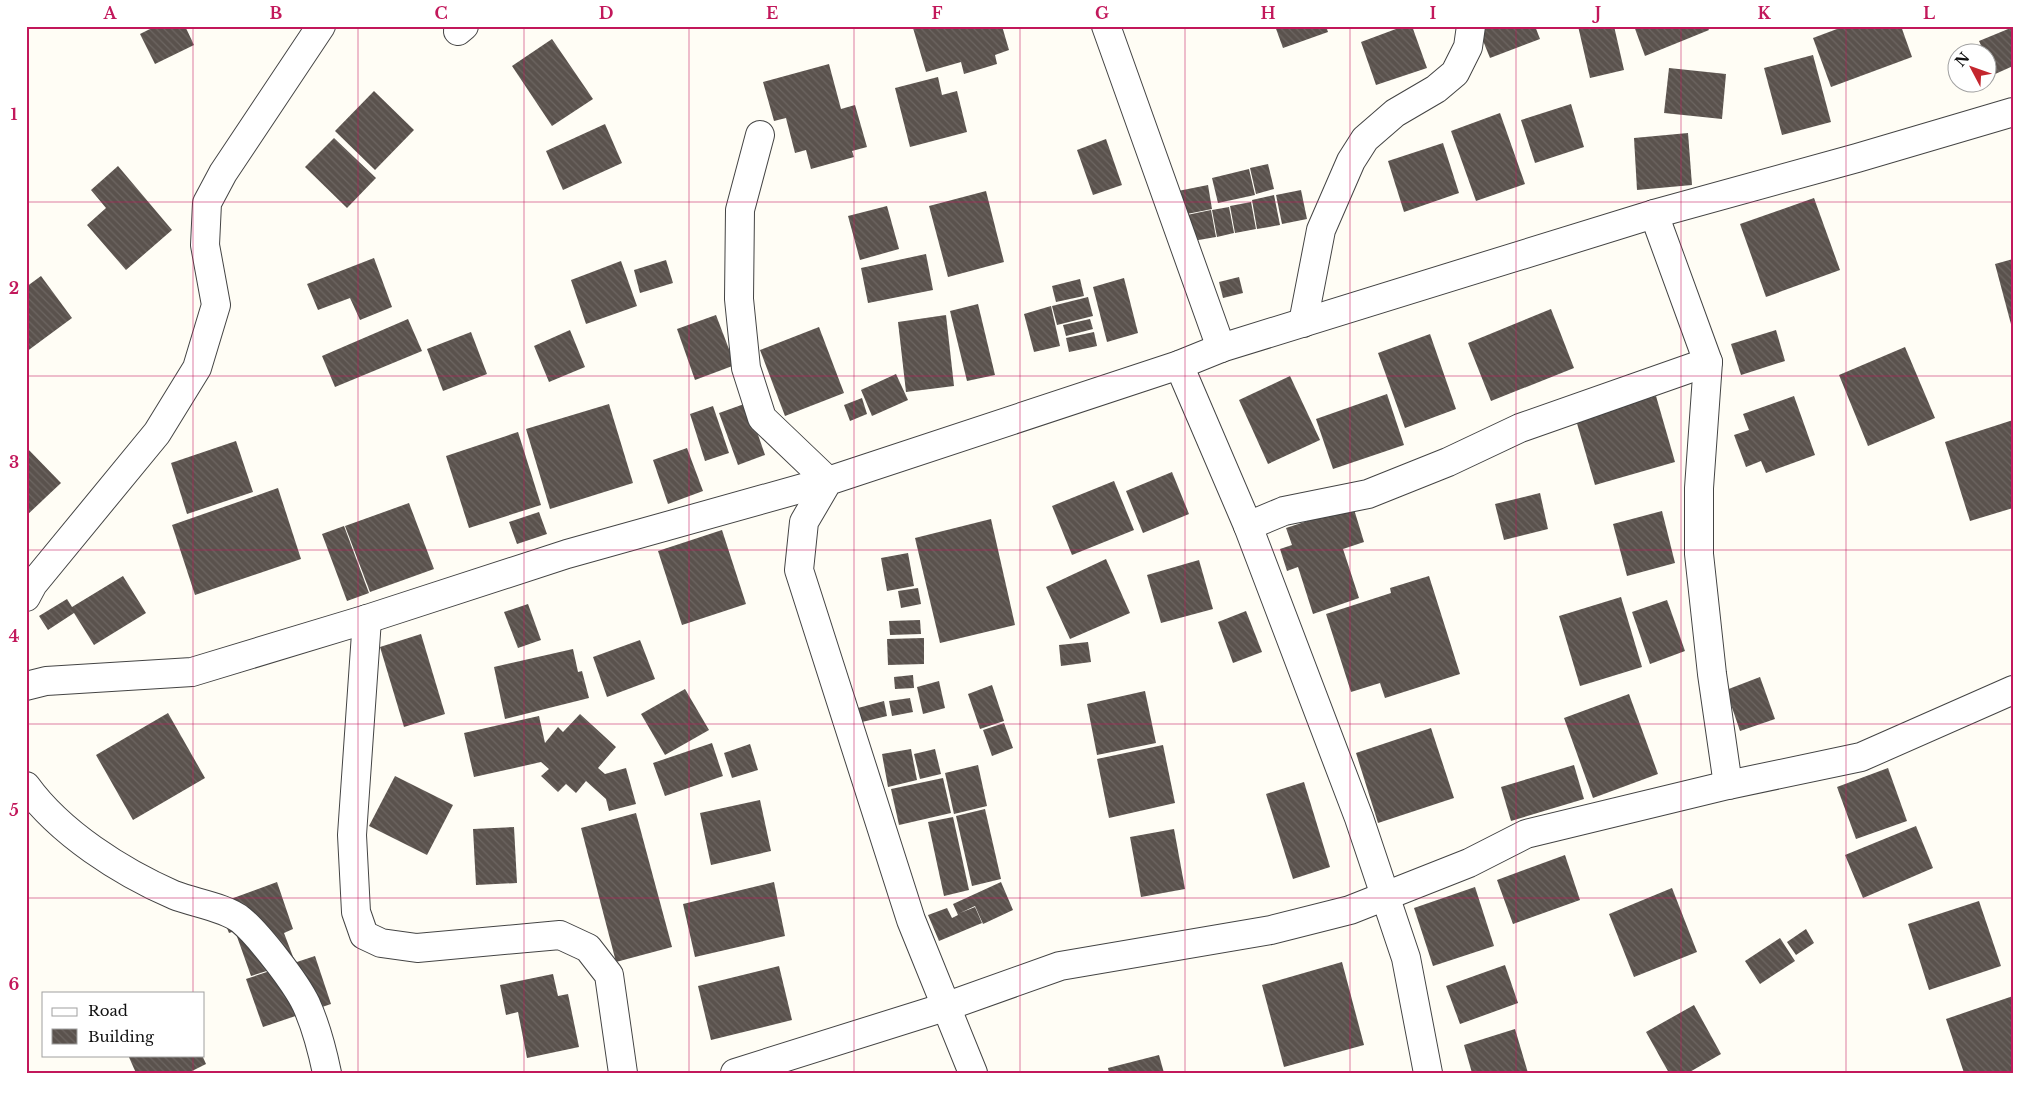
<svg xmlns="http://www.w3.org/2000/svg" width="2039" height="1099" font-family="'Libre Baskerville',serif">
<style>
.building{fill:url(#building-back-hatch)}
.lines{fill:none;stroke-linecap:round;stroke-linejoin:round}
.minor-casing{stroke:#444;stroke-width:30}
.minor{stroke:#fff;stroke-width:28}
.grid{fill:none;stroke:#c2185b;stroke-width:1;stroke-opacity:0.55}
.neatline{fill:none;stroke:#c2185b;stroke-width:2}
.grid-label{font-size:16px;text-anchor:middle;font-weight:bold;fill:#c2185b}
</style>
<defs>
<pattern id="building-back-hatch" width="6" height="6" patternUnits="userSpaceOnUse" patternTransform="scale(1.25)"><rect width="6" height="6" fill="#5a524d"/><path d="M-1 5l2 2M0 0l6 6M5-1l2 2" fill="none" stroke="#6d6662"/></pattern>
</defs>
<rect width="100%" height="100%" fill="#fffdf5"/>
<!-- building -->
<g class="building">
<polygon points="156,26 185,26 194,45 155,64 140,34"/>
<polygon points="919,26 1002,26 1009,50 995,55 997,64 964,74 961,62 926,72 913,28"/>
<polygon points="1275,26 1326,26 1328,32 1283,48"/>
<polygon points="1404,26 1412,26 1427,68 1376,85 1361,42"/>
<polygon points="1477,26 1535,26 1540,39 1490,58"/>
<polygon points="1578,26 1614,26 1624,70 1590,78"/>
<polygon points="1634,26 1707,26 1709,30 1645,56"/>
<polygon points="1845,26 1901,26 1912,57 1831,87 1813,38"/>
<polygon points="2013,27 2013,66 1993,75 1986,59 1986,52 1984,52 1979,41"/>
<polygon points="552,39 593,99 552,126 512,66"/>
<polygon points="1813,55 1831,122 1782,135 1764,68"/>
<polygon points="829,64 841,109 855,105 867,147 852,151 854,157 811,169 806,150 795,153 786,118 774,121 763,82"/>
<polygon points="1669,68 1726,74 1722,119 1664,113"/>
<polygon points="938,77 942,95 957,91 967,132 910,147 895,88"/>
<polygon points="374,91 414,130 375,170 335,131"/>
<polygon points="1571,104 1584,147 1535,163 1521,120"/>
<polygon points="1500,113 1525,184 1476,201 1451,131"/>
<polygon points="605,124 622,163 563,190 546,151"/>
<polygon points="1688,133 1692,185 1637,190 1634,138"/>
<polygon points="334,138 376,178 347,208 305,167"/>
<polygon points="1106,139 1122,185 1093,195 1077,150"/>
<polygon points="1443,143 1459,193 1404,212 1388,161"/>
<polygon points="1268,164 1274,189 1256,194 1250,168"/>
<polygon points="118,166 172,230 126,270 87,225 106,208 91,190"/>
<polygon points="1249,169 1255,195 1218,203 1212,178"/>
<polygon points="1208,185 1212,209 1182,215 1178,191"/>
<polygon points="1301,190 1307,219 1282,224 1276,195"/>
<polygon points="986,191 1004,262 948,277 929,206"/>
<polygon points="1274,195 1280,225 1257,229 1252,200"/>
<polygon points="1814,198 1840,270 1766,297 1740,224"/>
<polygon points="1251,202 1256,229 1235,233 1230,206"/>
<polygon points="887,206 899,249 860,260 848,216"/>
<polygon points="1229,207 1234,233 1217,237 1212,210"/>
<polygon points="1211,210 1216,237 1187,242 1182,216"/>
<polygon points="926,254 933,290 868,303 861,268"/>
<polygon points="374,258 392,307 360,320 350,298 318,310 307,284"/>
<polygon points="2013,259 2013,328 2012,328 1995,264"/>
<polygon points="666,260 673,283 640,293 634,270"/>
<polygon points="621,261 637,306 586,324 571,280"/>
<polygon points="41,276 72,318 26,352 26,287"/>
<polygon points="1239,277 1243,293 1223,298 1219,282"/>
<polygon points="1124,278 1138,333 1107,342 1093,287"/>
<polygon points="1080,279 1084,296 1056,302 1052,286"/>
<polygon points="1088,297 1093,316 1057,325 1052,306"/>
<polygon points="978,304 995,375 967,381 950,311"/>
<polygon points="1051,306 1060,346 1034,352 1024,314"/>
<polygon points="1551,309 1574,368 1491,401 1468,343"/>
<polygon points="716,315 735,365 695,380 677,329"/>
<polygon points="946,315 954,386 906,392 898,322"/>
<polygon points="408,319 422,351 335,387 322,356"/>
<polygon points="1090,319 1093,329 1066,336 1063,325"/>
<polygon points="819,327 844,393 785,416 760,350"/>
<polygon points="570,330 585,367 549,382 534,346"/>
<polygon points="1776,330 1785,361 1741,375 1731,344"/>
<polygon points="471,332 487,374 443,391 427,349"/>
<polygon points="1094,332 1097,346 1069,352 1066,338"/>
<polygon points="1430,334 1456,409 1405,428 1378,353"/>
<polygon points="1905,347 1935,418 1868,446 1839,375"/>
<polygon points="896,374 908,400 872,416 861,390"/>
<polygon points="1290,376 1320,440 1268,464 1239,400"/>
<polygon points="1387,394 1404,445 1333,469 1316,419"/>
<polygon points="1656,396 1675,462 1595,485 1576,420"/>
<polygon points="1794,396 1815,455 1766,473 1761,461 1746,467 1734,435 1749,430 1743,414"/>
<polygon points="862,398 867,414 850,421 844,405"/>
<polygon points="747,403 765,455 738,465 719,413"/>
<polygon points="609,404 633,483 550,509 526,429"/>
<polygon points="713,406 729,453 705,461 690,414"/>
<polygon points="2013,420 2013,508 1970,521 1945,442"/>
<polygon points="518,432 541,505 469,528 446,456"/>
<polygon points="236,441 253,492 187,514 171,463"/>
<polygon points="26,447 61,483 26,516"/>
<polygon points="687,448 703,491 668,504 653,460"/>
<polygon points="1172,472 1189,514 1143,533 1126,491"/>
<polygon points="1114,481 1134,530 1072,555 1052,506"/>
<polygon points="278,488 301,559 195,595 172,525"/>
<polygon points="1540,493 1548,529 1504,540 1495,504"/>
<polygon points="409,503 434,569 370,592 345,526"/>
<polygon points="1353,506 1364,542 1343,549 1359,598 1313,614 1298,567 1287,571 1280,549 1292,545 1286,528"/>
<polygon points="1662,511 1675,563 1627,576 1613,524"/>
<polygon points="539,512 547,534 517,544 509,522"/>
<polygon points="991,519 1015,625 940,643 915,538"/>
<polygon points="344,526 369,593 347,601 322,534"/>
<polygon points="722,530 746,604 682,625 658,551"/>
<polygon points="908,553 914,586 887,591 881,558"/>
<polygon points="1106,559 1130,613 1070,639 1046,587"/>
<polygon points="1199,560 1213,609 1161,623 1147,575"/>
<polygon points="123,576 146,613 94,645 74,613 48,630 39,616 67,599 72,607"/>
<polygon points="1429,576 1460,674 1385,698 1380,683 1351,692 1326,614 1391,593 1390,588"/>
<polygon points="918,588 921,604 901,608 898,591"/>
<polygon points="1621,597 1642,667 1580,686 1559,616"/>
<polygon points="1667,600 1685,651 1650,664 1632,612"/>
<polygon points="528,604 541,640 518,648 504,612"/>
<polygon points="1246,611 1262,652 1233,663 1218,622"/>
<polygon points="920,620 921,634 890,635 889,621"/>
<polygon points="421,634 445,714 404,727 380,647"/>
<polygon points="924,638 924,664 888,665 887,639"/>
<polygon points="640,640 655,679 607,697 593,657"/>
<polygon points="1088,642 1091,662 1061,666 1059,645"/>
<polygon points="573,649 578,672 582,671 589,698 505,719 494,667"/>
<polygon points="913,675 914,688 895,689 894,677"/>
<polygon points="1760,677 1775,719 1740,731 1726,690"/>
<polygon points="939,681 945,708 923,714 917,687"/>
<polygon points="992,685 1004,721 980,729 968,694"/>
<polygon points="685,689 709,730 665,755 641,714"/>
<polygon points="1145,691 1156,743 1097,755 1087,704"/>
<polygon points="1629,694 1658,774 1593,798 1564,718"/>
<polygon points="910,698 913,712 892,716 889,701"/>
<polygon points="884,701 887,716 862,722 858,708"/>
<polygon points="168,713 205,778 133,820 96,755"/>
<polygon points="580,714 616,747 598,768 605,774 626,768 636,804 609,811 606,799 586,781 576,793 566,784 558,792 541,776 549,769 541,762 474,777 464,733 539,716 545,743 558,727 563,732"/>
<polygon points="1004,723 1013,748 992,756 983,730"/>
<polygon points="1431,728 1454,798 1378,823 1356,753"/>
<polygon points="712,743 723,776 665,796 653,763"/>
<polygon points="750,744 758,770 732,778 724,753"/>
<polygon points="1163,745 1175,803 1109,818 1097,759"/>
<polygon points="911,749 917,780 888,787 882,754"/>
<polygon points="935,749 941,774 920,779 914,754"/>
<polygon points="978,765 987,806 954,814 945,773"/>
<polygon points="1574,765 1584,799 1511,821 1501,787"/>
<polygon points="1888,768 1907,821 1856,839 1837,787"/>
<polygon points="395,776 453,805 427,855 369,826"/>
<polygon points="943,778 951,813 899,825 891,789"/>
<polygon points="1304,782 1330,867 1293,879 1266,794"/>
<polygon points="760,800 771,851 711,865 700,813"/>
<polygon points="985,809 1001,879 972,886 956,816"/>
<polygon points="636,813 672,947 616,962 581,828"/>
<polygon points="953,817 969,890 944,896 928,822"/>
<polygon points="1916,826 1933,868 1863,898 1845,855"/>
<polygon points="514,827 517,883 476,885 473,829"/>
<polygon points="1174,829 1185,889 1141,897 1130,837"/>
<polygon points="1565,855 1580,900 1513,924 1497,880"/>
<polygon points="277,882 293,929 284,933 295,962 251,976 235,931 229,933 217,904"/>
<polygon points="774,882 785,936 695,957 683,904"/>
<polygon points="1001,882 1013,910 983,924 975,906 960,913 975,907 982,923 939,941 928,915 947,908 952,918 958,915 953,904"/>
<polygon points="1475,887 1494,946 1433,966 1414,908"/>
<polygon points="1672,888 1697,952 1634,977 1609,914"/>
<polygon points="1979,901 2001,966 1929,990 1908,924"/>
<polygon points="1806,929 1814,943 1796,955 1787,942"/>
<polygon points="1780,938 1795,961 1760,984 1745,961"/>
<polygon points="315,956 331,1004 263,1027 246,979"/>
<polygon points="1342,962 1364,1045 1284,1067 1262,985"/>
<polygon points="1505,965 1518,1003 1460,1024 1446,986"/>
<polygon points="779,966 792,1020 711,1040 698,986"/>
<polygon points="553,974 558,996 568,994 579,1047 527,1058 518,1012 506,1015 500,985"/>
<polygon points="2013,996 2013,1073 1964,1073 1946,1019"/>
<polygon points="1694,1005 1721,1054 1688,1073 1669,1073 1646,1032"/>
<polygon points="1515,1029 1528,1073 1472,1073 1464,1045"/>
<polygon points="128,1055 202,1055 206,1064 188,1073 136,1073"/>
<polygon points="1159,1055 1164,1073 1109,1073 1108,1068"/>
</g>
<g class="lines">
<!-- minor casing -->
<g class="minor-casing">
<g id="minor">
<polyline points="1106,26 1221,348"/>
<polyline points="458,31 464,26"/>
<polyline points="760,135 740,210 739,299 746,368 762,418 828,481"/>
<polyline points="1654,214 1708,362 1699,488 1699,554 1712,674 1728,785"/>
<polyline points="1303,323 1321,230 1351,161 1365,139 1395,113 1436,89 1455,73 1468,47 1471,26"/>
<polyline points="1179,365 1248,526 1359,818 1406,958 1428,1073"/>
<polyline points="1248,526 1284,511 1368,494 1448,462 1520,428 1708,362"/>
<polyline points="26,597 33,584 157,433 197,368 216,305 205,245 207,203 223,173 321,26"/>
<polyline points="367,619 352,835 356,912 364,935 381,943 417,948 560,935 588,948 609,975 623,1073"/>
<polyline points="26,686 46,681 192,672 367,619 567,554 828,481"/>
<path d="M26,786C60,833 121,872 174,895C194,903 225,907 241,920C259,935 296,983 306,1004C316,1026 322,1049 327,1073"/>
<polyline points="735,1073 945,1007 1060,966 1271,930 1350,910 1469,863 1526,834 1728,785 1861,757 2013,690"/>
<polyline points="973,1073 911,920 799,570 804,522 828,481 1179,365 1221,348 1654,214 1857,158 2013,112"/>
</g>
</g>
<!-- minor -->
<use href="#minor" class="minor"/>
</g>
<!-- grid -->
<path class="grid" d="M193,26V993M358,26V1073M524,26V1073M689,26V1073M854,26V1073M1020,26V1073M1185,26V1073M1350,26V1073M1516,26V1073M1681,26V1073M1846,26V1073M26,202H2013M26,376H2013M26,550H2013M26,724H2013M26,898H2013M193,1055V1073"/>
<!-- border -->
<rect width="2039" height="1099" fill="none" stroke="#ffffff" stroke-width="55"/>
<!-- legend -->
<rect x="42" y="992" width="162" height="65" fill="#ffffff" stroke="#a0a0a0"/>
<rect x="52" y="1008" width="25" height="8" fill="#ffffff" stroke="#a0a0a0"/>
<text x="88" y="1016" font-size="15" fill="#111111">Road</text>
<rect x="52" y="1029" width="25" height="15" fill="url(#building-back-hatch)" stroke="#a0a0a0"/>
<text x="88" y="1042" font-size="15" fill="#111111">Building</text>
<!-- north arrow -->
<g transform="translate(1972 68) rotate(311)"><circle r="24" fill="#ffffff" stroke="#a0a0a0"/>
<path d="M0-4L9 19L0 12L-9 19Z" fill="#c4262e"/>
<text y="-8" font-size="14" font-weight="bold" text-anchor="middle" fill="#111111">N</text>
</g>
<rect x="28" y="28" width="1984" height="1044" class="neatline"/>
<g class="grid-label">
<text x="110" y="19">A</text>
<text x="276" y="19">B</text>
<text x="441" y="19">C</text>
<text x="606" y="19">D</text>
<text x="772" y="19">E</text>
<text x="937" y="19">F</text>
<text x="1102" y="19">G</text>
<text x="1268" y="19">H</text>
<text x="1433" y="19">I</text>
<text x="1598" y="19">J</text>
<text x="1764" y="19">K</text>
<text x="1929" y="19">L</text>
<text x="14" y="120">1</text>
<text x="14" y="294">2</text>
<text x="14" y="468">3</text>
<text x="14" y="642">4</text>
<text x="14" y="816">5</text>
<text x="14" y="990">6</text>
</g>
</svg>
